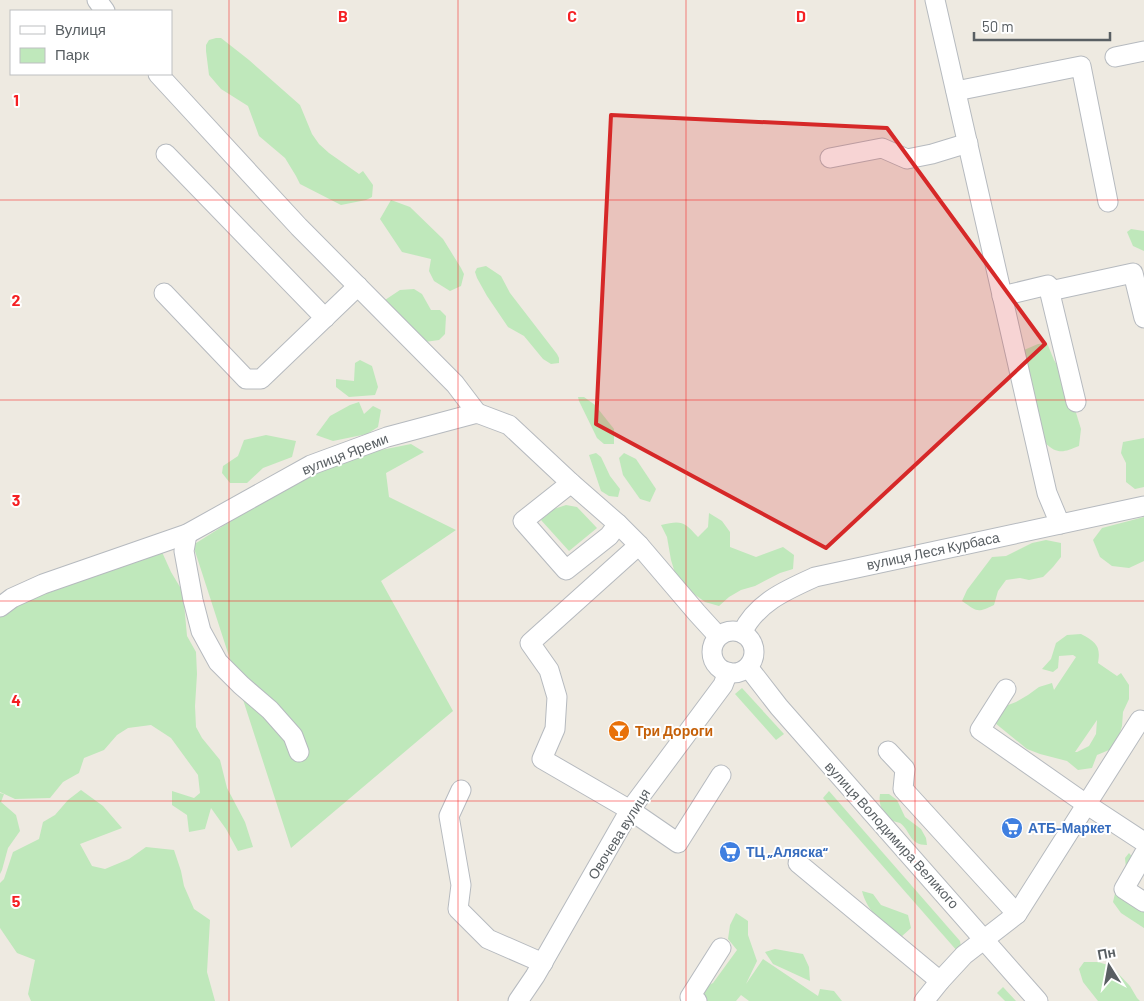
<svg xmlns="http://www.w3.org/2000/svg" width="1144" height="1001" font-family="Barlow,sans-serif">
<style>
.green{fill:#bfe8bb;fill-rule:evenodd}
.lines{fill:none;stroke-linecap:round;stroke-linejoin:round}
.minor-casing{stroke:#b6babf;stroke-width:21}
.minor{stroke:#fff;stroke-width:19}
.marked{fill:#d62828;fill-opacity:0.2;stroke:#d62828;stroke-width:4;stroke-linejoin:round}
.grid{fill:none;stroke:#f52023;stroke-width:1;stroke-opacity:0.55}
.labels{text-anchor:middle;stroke-width:4;stroke-linejoin:round;paint-order:stroke}
.street-label{font-size:14px;fill:#595f63;stroke:#fff}
.food-label{font-size:14px;font-weight:bold;fill:#c56008;stroke:#fff;text-anchor:start}
.shop-label{font-size:14px;font-weight:bold;fill:#366cbe;stroke:#fff;text-anchor:start}
.grid-label{font-size:16px;text-anchor:middle;font-weight:bold;fill:#f52023;stroke:#fff;stroke-width:4;stroke-linejoin:round;paint-order:stroke}
</style>
<rect width="100%" height="100%" fill="#eeeae1"/>
<!-- green -->
<g class="green">
<polygon points="216,38 221,38 249,60 300,105 312,134 319,144 329,153 359,174 363,171 373,185 372,197 366,200 341,205 300,184 296,176 285,158 259,136 248,106 221,89 209,75 206,51 206,45 209,40"/>
<polygon points="391,200 410,207 443,239 461,268 464,274 461,286 450,291 434,281 429,271 431,259 402,252 380,219"/>
<polygon points="1131,229 1144,231 1144,251 1133,246 1127,232"/>
<polygon points="486,266 501,276 510,293 557,354 559,358 559,363 551,364 543,359 524,336 508,327 487,296 477,278 475,272 477,268"/>
<polygon points="414,289 422,294 431,310 440,310 446,316 445,334 439,340 425,342 383,307 385,300 400,290"/>
<path d="M1047,343L1054,360L1066,380L1081,429L1079,446C1064,452 1058,455 1045,443L1024,350L1038,344Z"/>
<polygon points="360,360 372,366 378,387 375,395 349,397 336,387 336,379 354,381 355,363"/>
<polygon points="578,397 584,397 595,405 614,429 614,444 604,444 597,438 579,401"/>
<polygon points="359,402 364,414 373,406 381,410 378,427 367,434 333,441 316,435 330,416 350,405"/>
<polygon points="266,435 296,441 292,457 263,468 247,483 230,483 222,473 223,466 238,456 244,440"/>
<polygon points="1144,438 1144,487 1135,489 1126,482 1126,463 1121,453 1123,442"/>
<polygon points="411,444 424,452 386,473 389,497 456,530 381,581 453,711 291,848 193,545 277,492 341,458"/>
<polygon points="596,453 601,457 610,476 620,489 618,497 609,496 601,491 589,455"/>
<polygon points="624,453 636,459 656,489 650,502 640,499 623,475 619,458"/>
<polygon points="566,505 577,507 597,528 569,551 541,520 554,509"/>
<path d="M709,513L722,521L730,532V547L756,557L783,547L794,555L793,569L780,573L755,586L741,590L729,597L719,606L705,602L694,594L675,573L671,560L667,537L661,525C682,520 684,522 698,537L708,527Z"/>
<polygon points="1144,517 1144,561 1129,568 1112,566 1100,557 1093,540 1102,528"/>
<path d="M1046,540L1061,543V557L1053,567L1043,577L1029,580L1020,578L1006,580L998,591L994,605C977,613 978,612 962,601L967,590L992,557L1006,556L1032,543Z"/>
<polygon points="162,552 171,572 183,592 187,636 196,652 197,674 195,706 196,727 202,738 220,760 227,788 245,822 253,847 238,851 226,829 211,808 205,829 189,832 187,815 172,805 172,791 194,798 200,793 198,775 171,738 151,725 128,728 117,735 104,750 84,758 79,773 63,782 50,798 15,799 0,792 0,613 27,588"/>
<path d="M1081,634C1096,642 1101,646 1098,663L1117,676L1121,673L1129,685V699L1123,712L1122,726L1118,739L1109,750L1097,755L1092,768L1078,770L1067,761L1040,754L1027,749L995,723L1003,707L1016,702L1028,695L1039,687L1052,683L1054,690L1076,657L1073,655L1059,656L1058,668L1053,672L1042,669L1051,659L1056,643L1067,635ZM1097,720L1096,734L1089,746L1077,752H1075Z"/>
<polygon points="742,688 784,734 776,740 735,694"/>
<polygon points="81,790 103,806 122,828 80,844 92,866 105,869 129,859 146,847 174,850 181,871 184,886 194,909 210,920 207,972 215,1001 31,1001 28,994 35,960 17,953 0,928 0,883 4,879 13,852 39,839 43,822 55,815 68,800"/>
<polygon points="829,791 960,941 961,948 958,952 823,798"/>
<polygon points="0,793 4,794 1,802 16,815 20,831 8,848 2,870 0,874"/>
<path d="M880,794H889L897,800L905,817L921,829L926,838L927,845C909,845 911,831 900,823C898,822 895,822 893,821C883,815 878,805 880,794Z"/>
<polygon points="1129,853 1134,859 1131,884 1144,909 1144,928 1121,913 1113,902 1117,885 1126,868 1125,858"/>
<path d="M862,891L873,894L881,905L908,915L911,928L901,937C884,923 868,914 862,891Z"/>
<polygon points="736,913 748,921 748,935 757,961 746,984 763,959 818,996 820,989 834,991 842,1001 749,1001 741,995 736,1001 697,1001 700,989 713,983 737,950 728,939 730,925"/>
<polygon points="775,949 803,954 809,967 810,981 773,964 765,952"/>
<polygon points="1084,962 1098,962 1111,966 1130,986 1137,998 1140,1001 1098,1001 1083,982 1079,969"/>
<polygon points="1003,987 1016,1001 1005,1001 997,993"/>
</g>
<g class="lines">
<!-- minor casing -->
<g class="minor-casing">
<g id="minor">
<polyline points="97,0 105,11"/>
<polyline points="935,0 1047,493 1060,524"/>
<polyline points="1115,57 1144,51"/>
<polyline points="158,74 299,227 455,384 477,413"/>
<polyline points="956,91 1081,66 1108,202"/>
<polyline points="166,154 325,318"/>
<polyline points="830,158 882,148 907,159 932,154 968,143"/>
<polyline points="1050,291 1133,273 1144,318"/>
<polyline points="164,293 246,379 261,379 358,286"/>
<polyline points="1002,296 1048,285 1076,402"/>
<polyline points="571,483 523,521 566,570 609,536 618,524"/>
<polyline points="187,534 184,551 193,600 201,631 218,662 241,685 270,710 293,736 299,752"/>
<polyline points="639,545 530,643 549,670 557,697 555,729 542,759 630,810 678,843 721,775"/>
<polyline points="0,607 12,598 43,584 187,534 311,465 387,437 477,413 509,425 571,483 618,524 639,545 697,613 718,636"/>
<circle cx="733" cy="652" r="21"/>
<path d="M742,633C756,603 786,590 815,577L1144,506"/>
<polyline points="748,667 779,707 1038,1001"/>
<polyline points="1006,689 980,730 1086,804 1144,842"/>
<polyline points="888,751 905,769 903,789 1017,914"/>
<polyline points="461,790 449,816 461,885 458,909 488,939 543,963"/>
<polyline points="1144,854 1124,889 1144,902"/>
<polyline points="798,863 940,981"/>
<polyline points="518,1001 535,976 630,810 723,685 728,672"/>
<polyline points="697,1001 690,997 721,948"/>
<polyline points="924,1001 940,981 964,955 1017,914 1140,720"/>
</g>
</g>
<!-- minor -->
<use href="#minor" class="minor"/>
</g>
<!-- marked area -->
<path class="marked" d="M611,115L887,128L1045,344L826,548L596,424Z"/>
<!-- grid -->
<path class="grid" d="M229,0V1001M458,0V1001M686,0V1001M915,0V1001M0,200H1144M0,400H1144M0,601H1144M0,801H1144"/>
<!-- icons -->
<defs>
<g id="bar-disc" transform="scale(1.125)"><circle r="9.5" fill="#e8710a" stroke="#fff"/><path d="M-6-5H6L.8 .8V4.5H3.5V6h-7V4.5H-.8V.8Z" fill="#fff"/></g>
<g id="supermarket-disc" transform="scale(1.125)"><circle r="9.5" fill="#3f7fe0" stroke="#fff"/><path d="M-6-5.5h2.5l.6 2H6L4.5 2H-2.5L-4.4-4H-6ZM-1.5 3.2a1.3 1.3 0 1 0 .1 0ZM3 3.2a1.3 1.3 0 1 0 .1 0Z" fill="#fff"/></g>
</defs>
<g fill-rule="evenodd">
<use href="#bar-disc" x="619" y="731"/>
<use href="#supermarket-disc" x="1012" y="828"/>
<use href="#supermarket-disc" x="730" y="852"/>
</g>
<g class="labels">
<!-- street labels -->
<g class="street-label">
<text transform="translate(345 454) rotate(-21)" y="5">вулиця Яреми</text>
<text transform="translate(933 551) rotate(-12)" y="5">вулиця Леся Курбаса</text>
<text transform="translate(619 834) rotate(-58)" y="5">Овочева вулиця</text>
<text transform="translate(892 835) rotate(48)" y="5">вулиця Володимира Великого</text>
</g>
<!-- food labels -->
<g class="food-label">
<text x="635" y="736">Три Дороги</text>
</g>
<!-- shop labels -->
<g class="shop-label">
<text x="1028" y="833">АТБ-Маркет</text>
<text x="746" y="857">ТЦ „Аляска“</text>
</g>
</g>
<g class="grid-label">
<text x="343" y="22">B</text>
<text x="572" y="22">C</text>
<text x="801" y="22">D</text>
<text x="16" y="106">1</text>
<text x="16" y="306">2</text>
<text x="16" y="506">3</text>
<text x="16" y="706">4</text>
<text x="16" y="907">5</text>
</g>
<!-- legend -->
<rect x="10" y="10" width="162" height="65" fill="#ffffff" stroke="#bdbfc1"/>
<rect x="20" y="26" width="25" height="8" fill="#ffffff" stroke="#bdbfc1"/>
<text x="55" y="35" font-size="15" fill="#595f63">Вулиця</text>
<rect x="20" y="48" width="25" height="15" fill="#bfe8bb" stroke="#bdbfc1"/>
<text x="55" y="60" font-size="15" fill="#595f63">Парк</text>
<!-- north arrow -->
<g transform="translate(1109 966) rotate(349)" stroke="#ffffff" stroke-width="4" paint-order="stroke">
<path d="M0-4L9 19L0 12L-9 19Z" fill="#595f63"/>
<text y="-8" font-size="14" font-weight="bold" text-anchor="middle" fill="#595f63">Пн</text>
</g>
<!-- scale -->
<path d="M974 32v8h136v-8" fill="none" stroke="#595f63" stroke-width="2.5"/>
<text x="982" y="32" font-size="15" fill="#595f63" stroke="#ffffff" stroke-width="4" paint-order="stroke">50 m</text>
</svg>
